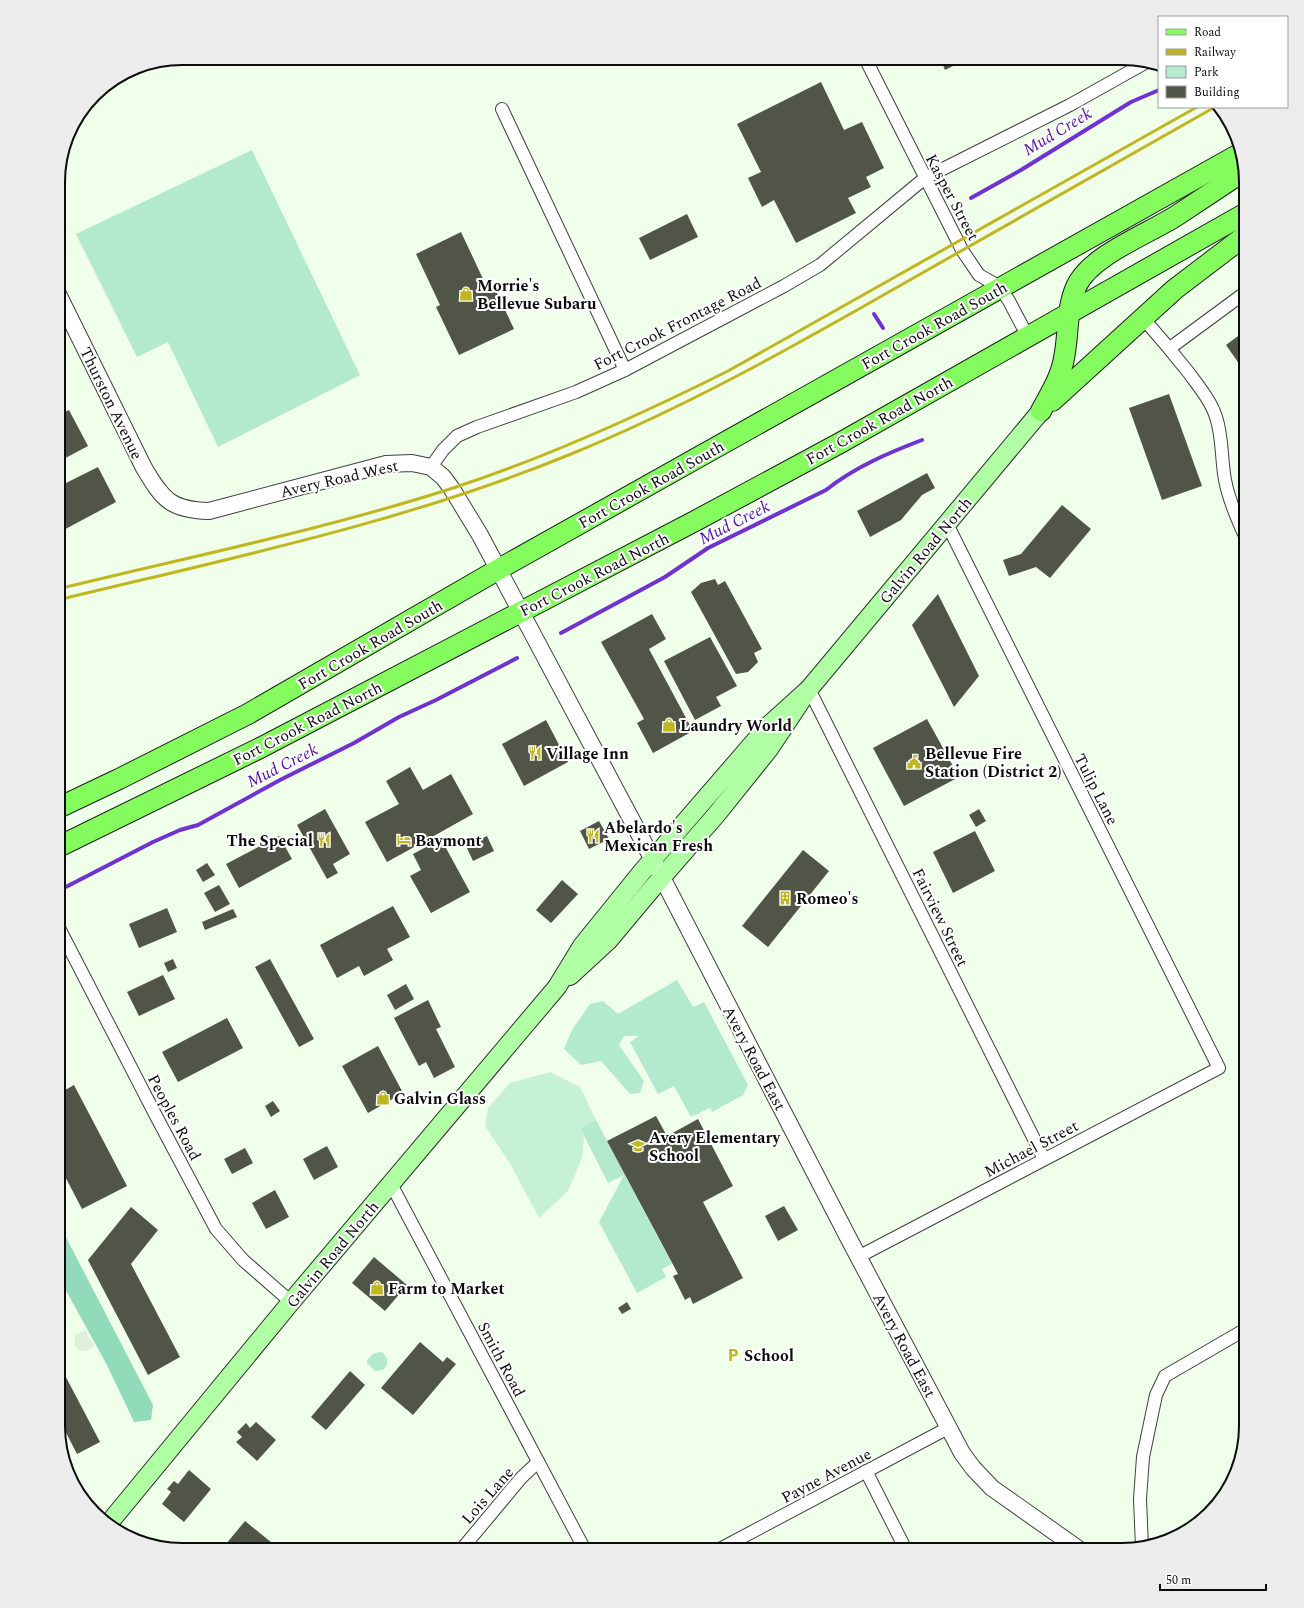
<svg xmlns="http://www.w3.org/2000/svg" width="1304" height="1608" font-family="Spectral,serif">
<style>
.green{fill:#b3eacd}
.forest{fill:#92dbba}
.pitch{fill:#c6f1d4}
.plaza{fill:#e0eeda}
.lines{fill:none;stroke-linecap:round;stroke-linejoin:round}
.stream{stroke:#7033d1;stroke-width:4}
.building{fill:#505548}
.minor-casing{stroke:#3f3f3f;stroke-width:14}
.tertiary-casing{stroke:#3f3f3f;stroke-width:18}
.secondary-casing{stroke:#2e2e2e;stroke-width:20}
.primary-casing{stroke:#1d1d1d;stroke-width:22}
.minor{stroke:#fff;stroke-width:12}
.tertiary{stroke:#fff;stroke-width:16}
.secondary{stroke:#b0ffa5;stroke-width:18}
.primary{stroke:#85fc5d;stroke-width:20}
.rail{stroke:#bfb620;stroke-width:3}
.labels{text-anchor:middle;stroke-width:4;stroke-linejoin:round;paint-order:stroke}
.street-label{font-size:16px;fill:#0c0c0c;stroke:#fff}
.poi-label{font-size:16px;font-weight:bold;fill:#0c0c0c;stroke:#fff;text-anchor:start}
.water-label{font-size:17px;font-style:italic;fill:#4f12a0;stroke:#fff}
.rim{fill:none;stroke:#0c0c0c;stroke-width:2}
</style>
<rect width="100%" height="100%" fill="#efffea"/>
<!-- green -->
<g class="green">
<polygon points="252,150 360,375 218,447 168,342 137,357 76,234"/>
<polygon points="677,980 693,1007 704,1002 748,1085 743,1095 712,1112 710,1108 691,1117 674,1086 658,1094 630,1042 639,1036 624,1036 619,1045 644,1081 640,1093 630,1094 601,1061 581,1065 564,1049 572,1030 590,1004 603,1001 618,1014"/>
<polygon points="596,1120 672,1264 662,1269 666,1277 637,1293 599,1222 624,1175 608,1183 580,1128"/>
<polygon points="382,1352 387,1358 387,1365 383,1370 375,1371 367,1363 367,1360 374,1353"/>
</g>
<!-- forest -->
<polygon class="forest" points="58,1222 153,1405 151,1420 134,1422 107,1365 58,1276"/>
<!-- pitch -->
<polygon class="pitch" points="550,1072 580,1087 596,1120 580,1128 584,1137 582,1158 568,1191 539,1218 511,1165 485,1126 488,1108 510,1083"/>
<!-- plaza -->
<polygon class="plaza" points="85,1330 94,1346 86,1351 81,1351 78,1349 75,1346 75,1335"/>
<g class="lines">
<!-- stream -->
<g class="stream">
<polyline points="971,198 1021,170 1131,102 1159,90"/>
<polyline points="874,314 883,328"/>
<path d="M561,633L665,577L708,548L826,490C855,467 888,453 922,440"/>
<polyline points="58,891 153,842 180,830 198,825 280,780 354,743 399,717 436,700 517,658"/>
</g>
</g>
<!-- building -->
<g class="building">
<polygon points="940,58 969,58 945,70"/>
<polygon points="821,82 844,130 862,122 884,168 866,177 871,187 848,198 856,213 796,243 774,200 762,207 748,178 761,172 737,124"/>
<polygon points="687,214 698,237 650,260 639,238"/>
<polygon points="461,232 485,283 491,280 514,329 459,355 436,307 440,305 416,254"/>
<polygon points="1246,330 1246,365 1242,368 1226,345"/>
<polygon points="1169,394 1202,486 1162,500 1129,408"/>
<polygon points="69,410 88,446 58,462 58,415"/>
<polygon points="98,467 116,502 58,533 58,487"/>
<polygon points="927,473 935,488 922,495 901,520 870,537 857,511"/>
<polygon points="1062,505 1091,529 1050,578 1036,567 1009,576 1003,560 1021,554"/>
<polygon points="715,579 718,585 725,581 762,649 754,653 758,662 748,672 736,674 691,592 701,583"/>
<polygon points="938,594 979,676 954,707 912,625"/>
<polygon points="652,614 666,639 649,649 693,731 653,753 637,723 644,719 601,642"/>
<polygon points="710,637 737,686 716,697 721,706 695,720 664,661"/>
<polygon points="927,719 959,777 904,806 873,748"/>
<polygon points="546,720 568,762 524,786 502,744"/>
<polygon points="410,767 423,790 451,774 473,814 432,837 434,842 441,839 470,892 431,913 410,876 421,870 413,854 428,846 425,841 387,862 365,822 399,804 386,781"/>
<polygon points="325,809 350,854 333,864 338,873 327,879 297,825"/>
<polygon points="979,809 986,821 976,827 969,815"/>
<polygon points="599,821 609,839 589,849 580,831"/>
<polygon points="975,831 995,871 953,893 933,852"/>
<polygon points="279,836 292,859 239,888 226,864"/>
<polygon points="487,836 494,851 473,861 466,846"/>
<polygon points="803,850 829,871 768,947 742,926"/>
<polygon points="207,863 215,875 203,882 196,870"/>
<polygon points="562,880 578,894 551,923 536,910"/>
<polygon points="219,885 230,904 215,912 204,893"/>
<polygon points="393,906 410,937 387,949 393,960 364,976 359,966 337,978 320,945"/>
<polygon points="167,908 177,932 139,948 129,924"/>
<polygon points="233,909 237,917 205,930 202,922"/>
<polygon points="173,959 177,968 168,972 164,963"/>
<polygon points="270,959 314,1039 299,1047 255,967"/>
<polygon points="163,975 175,999 139,1016 127,992"/>
<polygon points="406,984 414,999 395,1010 387,995"/>
<polygon points="428,1000 441,1027 436,1029 455,1067 434,1078 426,1062 419,1066 394,1018"/>
<polygon points="227,1018 243,1048 178,1082 162,1052"/>
<polygon points="378,1046 403,1093 368,1113 342,1066"/>
<polygon points="74,1085 127,1186 82,1209 58,1163 58,1094"/>
<polygon points="273,1101 280,1111 271,1117 265,1106"/>
<polygon points="656,1116 667,1136 698,1119 733,1186 703,1202 743,1278 693,1304 690,1297 685,1300 673,1276 678,1274 607,1141"/>
<polygon points="327,1146 338,1167 314,1180 303,1159"/>
<polygon points="245,1148 253,1163 232,1174 224,1159"/>
<polygon points="275,1190 289,1217 266,1229 252,1203"/>
<polygon points="784,1206 798,1230 778,1241 765,1216"/>
<polygon points="131,1207 158,1230 131,1264 180,1357 148,1375 88,1260"/>
<polygon points="374,1257 407,1285 385,1311 352,1283"/>
<polygon points="627,1302 631,1309 622,1314 618,1308"/>
<polygon points="420,1342 443,1362 447,1357 456,1364 413,1415 381,1388"/>
<polygon points="58,1362 100,1442 77,1454 58,1417"/>
<polygon points="350,1371 365,1385 326,1430 311,1417"/>
<polygon points="256,1422 276,1440 257,1461 236,1442 242,1437 237,1432 246,1423 250,1428"/>
<polygon points="189,1470 211,1489 184,1522 162,1504 171,1492 167,1489 174,1481 178,1484"/>
<polygon points="245,1521 277,1547 275,1550 221,1550"/>
</g>
<g class="lines">
<!-- minor casing -->
<g class="minor-casing">
<g id="minor">
<polyline points="865,58 962,250 979,275 1000,287 1009,301 1028,337"/>
<polyline points="502,109 625,370"/>
<path d="M1142,317C1158,335 1174,354 1189,373C1199,387 1211,401 1216,417C1223,438 1221,459 1225,480C1229,501 1237,519 1246,538"/>
<polyline points="1170,348 1246,292"/>
<polyline points="431,467 443,450 457,436 477,427 576,392 625,370 784,286 820,265 925,178 1070,105 1145,63"/>
<polyline points="809,689 1044,1159"/>
<polyline points="58,926 155,1114 216,1229 243,1260 291,1302"/>
<polyline points="391,1184 585,1550"/>
<polyline points="858,1257 1219,1068 947,524"/>
<polyline points="866,1471 906,1550"/>
<polyline points="1142,1547 1140,1499 1143,1457 1156,1395 1165,1376 1246,1329"/>
<polyline points="461,1550 521,1478 538,1462"/>
<polyline points="718,1550 948,1428"/>
</g>
</g>
<!-- tertiary casing -->
<g class="tertiary-casing">
<path id="tertiary" d="M58,294L144,468C163,500 171,510 209,511L386,464L412,463L431,467L443,477L452,489L480,535L653,860L850,1241L962,1453L973,1468L992,1488L1080,1550"/>
</g>
<!-- secondary casing -->
<g class="secondary-casing">
<g id="secondary">
<polyline points="570,976 608,941 649,892 716,815 769,749 809,689 1041,411"/>
<polyline points="109,1523 291,1302 557,987 582,946 641,873 768,726 809,689"/>
</g>
</g>
<!-- primary casing -->
<g class="primary-casing">
<g id="primary">
<polyline points="1052,401 1175,289 1246,235"/>
<path d="M1041,411C1050,394 1061,377 1064,358C1069,334 1066,310 1076,287C1089,256 1148,234 1176,216C1199,201 1221,186 1244,171"/>
<polyline points="58,808 119,779 248,714 499,569 1241,153"/>
<polyline points="58,847 262,747 697,520 840,443 1246,213"/>
</g>
</g>
<!-- minor -->
<use href="#minor" class="minor"/>
<!-- tertiary -->
<use href="#tertiary" class="tertiary"/>
<!-- secondary -->
<use href="#secondary" class="secondary"/>
<!-- primary -->
<use href="#primary" class="primary"/>
<!-- rail -->
<g class="rail">
<path d="M58,589C189,557 322,530 450,489C546,458 638,416 728,371L1197,107"/>
<path d="M58,600C231,558 406,522 571,454C684,408 789,349 894,289C1001,228 1108,167 1215,107"/>
</g>
</g>
<!-- icons -->
<defs>
<g id="shop-bare" transform="scale(1.08)"><path d="M-5-2.5h2.3a2.7 3.5 0 0 1 5.4 0H5L5.5 6h-11ZM-1.5-2.5h3a1.5 2.3 0 0 0-3 0Z" fill="#bfb620" stroke="#fff" stroke-width="2.5" paint-order="stroke"/></g>
<g id="restaurant-bare" transform="scale(1.08)"><path d="M-5-6h1v4h1v-4h1v4h1v-4h1v5L-1.5 .5V6h-2V.5L-5-1ZM5-6V6H3V1.5H1.5Q1.5-4 5-6Z" fill="#bfb620" stroke="#fff" stroke-width="2.5" paint-order="stroke"/></g>
<g id="civic-bare" transform="scale(1.08)"><path d="M-.6-6.5H3V-4.5H.6V-3L4-1V1h2V6H-6V1h2V-1L-.6-3ZM-1.2 2.5V6h2.4V2.5Z" fill="#bfb620" stroke="#fff" stroke-width="2.5" paint-order="stroke"/></g>
<g id="hotel-bare" transform="scale(1.08)"><path d="M-6-4.5h1.5V1H6V5H4.5V3h-9V5H-6ZM-4 0a1.8 1.8 0 1 1 3.6 0ZM.5 0V-2.5h3Q6-2.5 6 0Z" fill="#bfb620" stroke="#fff" stroke-width="2.5" paint-order="stroke"/></g>
<g id="building-bare" transform="scale(1.08)"><path d="M-4-6H4V6H1V3H-1V6H-4ZM-2.5-4.3h1.7v1.8h-1.7ZM.8-4.3h1.7v1.8H.8ZM-2.5-1h1.7V.8h-1.7ZM.8-1h1.7V.8H.8Z" fill="#bfb620" stroke="#fff" stroke-width="2.5" paint-order="stroke"/></g>
<g id="school-bare" transform="scale(1.08)"><path d="M0-5L7-2L0 1L-7-2ZM-4 1L0 2.5L4 1V4Q0 6-4 4Z" fill="#bfb620" stroke="#fff" stroke-width="2.5" paint-order="stroke"/></g>
<g id="parking-bare" transform="scale(1.08)"><path d="M-3.5-5.5H1a3.5 3.5 0 0 1 0 7H-1V5.5H-3.5ZM-1-3.4V-.6H.8a1.4 1.4 0 0 0 0-2.8Z" fill="#bfb620" stroke="#fff" stroke-width="2.5" paint-order="stroke"/></g>
</defs>
<g fill-rule="evenodd">
<use href="#shop-bare" x="466" y="294"/>
<use href="#shop-bare" x="669" y="725"/>
<use href="#restaurant-bare" x="535" y="753"/>
<use href="#civic-bare" x="914" y="762"/>
<use href="#restaurant-bare" x="593" y="836"/>
<use href="#restaurant-bare" x="324" y="840"/>
<use href="#hotel-bare" x="404" y="840"/>
<use href="#building-bare" x="785" y="898"/>
<use href="#shop-bare" x="383" y="1098"/>
<use href="#school-bare" x="638" y="1146"/>
<use href="#shop-bare" x="377" y="1288"/>
<use href="#parking-bare" x="733" y="1355"/>
</g>
<g class="labels">
<!-- street labels -->
<g class="street-label">
<text transform="translate(953 197) rotate(62)" y="6">Kasper Street</text>
<text transform="translate(677 323) rotate(-27)" y="6">Fort Crook Frontage Road</text>
<text transform="translate(934 325) rotate(-29)" y="6">Fort Crook Road South</text>
<text transform="translate(112 403) rotate(64)" y="6">Thurston Avenue</text>
<text transform="translate(879 420) rotate(-29)" y="6">Fort Crook Road North</text>
<text transform="translate(339 478) rotate(-13)" y="6">Avery Road West</text>
<text transform="translate(651 484) rotate(-29)" y="6">Fort Crook Road South</text>
<text transform="translate(925 550) rotate(-50)" y="6">Galvin Road North</text>
<text transform="translate(594 574) rotate(-27)" y="6">Fort Crook Road North</text>
<text transform="translate(370 644) rotate(-30)" y="6">Fort Crook Road South</text>
<text transform="translate(307 723) rotate(-27)" y="6">Fort Crook Road North</text>
<text transform="translate(1097 789) rotate(63)" y="6">Tulip Lane</text>
<text transform="translate(941 917) rotate(64)" y="6">Fairview Street</text>
<text transform="translate(755 1058) rotate(62)" y="6">Avery Road East</text>
<text transform="translate(175 1117) rotate(62)" y="6">Peoples Road</text>
<text transform="translate(1031 1148) rotate(-28)" y="6">Michael Street</text>
<text transform="translate(332 1254) rotate(-50)" y="6">Galvin Road North</text>
<text transform="translate(905 1345) rotate(62)" y="6">Avery Road East</text>
<text transform="translate(502 1359) rotate(62)" y="6">Smith Road</text>
<text transform="translate(826 1475) rotate(-28)" y="6">Payne Avenue</text>
<text transform="translate(487 1495) rotate(-49)" y="6">Lois Lane</text>
</g>
<!-- poi labels -->
<g class="poi-label">
<text x="477" y="291">Morrie's<tspan x="477" dy="18">Bellevue Subaru</tspan></text>
<text x="680" y="731">Laundry World</text>
<text x="546" y="759">Village Inn</text>
<text x="925" y="759">Bellevue Fire<tspan x="925" dy="18">Station (District 2)</tspan></text>
<text x="604" y="833">Abelardo's<tspan x="604" dy="18">Mexican Fresh</tspan></text>
<text x="313" y="846" text-anchor="end">The Special</text>
<text x="415" y="846">Baymont</text>
<text x="796" y="904">Romeo's</text>
<text x="394" y="1104">Galvin Glass</text>
<text x="649" y="1143">Avery Elementary<tspan x="649" dy="18">School</tspan></text>
<text x="388" y="1294">Farm to Market</text>
<text x="744" y="1361">School</text>
</g>
<!-- water labels -->
<g class="water-label">
<text transform="translate(1057 131) rotate(-31)" y="6">Mud Creek</text>
<text transform="translate(734 522) rotate(-27)" y="6">Mud Creek</text>
<text transform="translate(282 765) rotate(-27)" y="6">Mud Creek</text>
</g>
</g>
<!-- crop -->
<path d="M0 0H1304V1608H0ZM182 65H1122A117 117 0 0 1 1239 182V1426A117 117 0 0 1 1122 1543H182A117 117 0 0 1 65 1426V182A117 117 0 0 1 182 65Z" fill="#ececec" fill-rule="evenodd"/>
<path class="rim" d="M182 65H1122A117 117 0 0 1 1239 182V1426A117 117 0 0 1 1122 1543H182A117 117 0 0 1 65 1426V182A117 117 0 0 1 182 65Z"/>
<!-- legend -->
<rect x="1158" y="16" width="130" height="92" fill="#ffffff" stroke="#9e9e9e"/>
<rect x="1166" y="29" width="20" height="6" fill="#85fc5d" stroke="#9e9e9e"/>
<text x="1194" y="36" font-size="12" fill="#0c0c0c">Road</text>
<rect x="1166" y="49" width="20" height="6" fill="#bfb620" stroke="#9e9e9e"/>
<text x="1194" y="56" font-size="12" fill="#0c0c0c">Railway</text>
<rect x="1166" y="66" width="20" height="12" fill="#b3eacd" stroke="#9e9e9e"/>
<text x="1194" y="76" font-size="12" fill="#0c0c0c">Park</text>
<rect x="1166" y="86" width="20" height="12" fill="#505548" stroke="#9e9e9e"/>
<text x="1194" y="96" font-size="12" fill="#0c0c0c">Building</text>
<!-- scale -->
<path d="M1160 1584v6h106v-6" fill="none" stroke="#0c0c0c" stroke-width="2"/>
<text x="1166" y="1584" font-size="12" fill="#0c0c0c" stroke="#ffffff" stroke-width="3" paint-order="stroke">50 m</text>
</svg>
